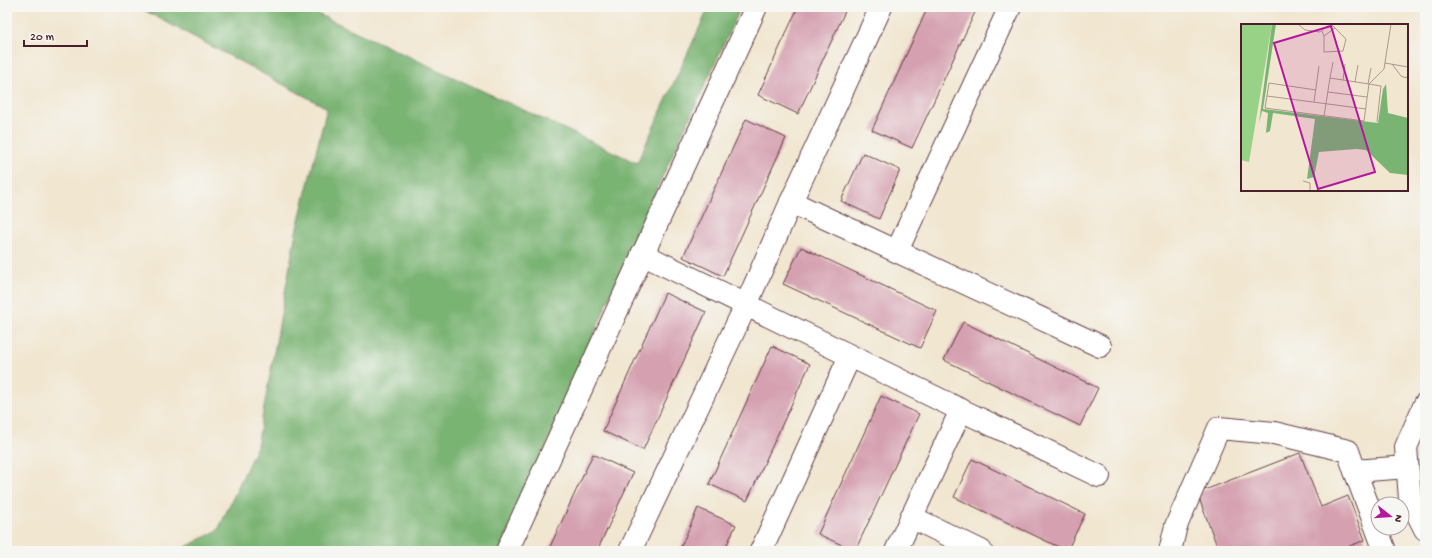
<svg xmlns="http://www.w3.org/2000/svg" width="1432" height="558" font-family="'Gochi Hand',sans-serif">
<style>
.forest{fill:#7ab473;stroke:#626a4f}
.building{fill:#d5a1b1}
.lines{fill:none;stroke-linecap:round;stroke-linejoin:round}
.minor-casing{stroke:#633d44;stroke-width:24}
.minor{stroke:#fff;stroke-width:22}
.inset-road{fill:none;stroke:#ae968e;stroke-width:1}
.view{fill:#b5179e;fill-opacity:0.15;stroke:#b5179e;stroke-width:2}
.inset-edge{fill:none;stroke:#4a1f2b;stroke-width:2}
</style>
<rect width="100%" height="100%" fill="#f6f6f2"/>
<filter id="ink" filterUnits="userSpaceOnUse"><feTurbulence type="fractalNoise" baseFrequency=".025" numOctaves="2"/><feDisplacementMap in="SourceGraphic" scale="8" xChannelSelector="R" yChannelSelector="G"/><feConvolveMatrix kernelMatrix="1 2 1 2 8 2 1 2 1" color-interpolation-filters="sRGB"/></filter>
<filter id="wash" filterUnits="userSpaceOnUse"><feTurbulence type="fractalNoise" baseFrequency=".012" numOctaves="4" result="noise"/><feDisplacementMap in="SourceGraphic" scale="16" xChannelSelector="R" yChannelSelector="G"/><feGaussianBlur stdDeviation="0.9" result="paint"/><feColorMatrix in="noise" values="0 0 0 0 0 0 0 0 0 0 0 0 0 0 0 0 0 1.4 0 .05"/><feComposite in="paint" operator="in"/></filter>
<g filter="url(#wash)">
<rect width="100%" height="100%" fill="#f1e6d0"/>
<!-- forest -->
<polygon class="forest" points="138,7 303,7 637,163 709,7 741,7 641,223 502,551 178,551 218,530 257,446 296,232 327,108"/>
<g id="blocks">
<!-- building -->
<g class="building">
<polygon points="798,7 847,7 798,114 758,95"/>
<polygon points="928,7 969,7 976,10 912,148 872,130"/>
<polygon points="746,119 786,138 723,276 683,257"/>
<polygon points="863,153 900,170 879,219 841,201"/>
<polygon points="801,247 937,311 920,348 783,284"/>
<polygon points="665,293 706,312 643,450 603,431"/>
<polygon points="963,322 1098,388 1080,426 944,360"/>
<polygon points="772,346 810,364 747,501 709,484"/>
<polygon points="881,396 919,414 855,551 818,534"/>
<polygon points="1300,453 1321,507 1348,496 1365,540 1337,551 1219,551 1197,493"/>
<polygon points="593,454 633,473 597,551 548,551"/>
<polygon points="972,459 1085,514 1067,551 954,497"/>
<polygon points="698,508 736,525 724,551 679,551"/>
</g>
</g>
</g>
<g filter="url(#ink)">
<use href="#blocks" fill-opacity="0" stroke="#633d44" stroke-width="1"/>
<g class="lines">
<!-- minor casing -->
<g class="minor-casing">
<g id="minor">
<polyline points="791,202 1100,346"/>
<polyline points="897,251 1010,7"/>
<polyline points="642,254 961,410 896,551"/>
<polyline points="1425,404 1406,447 1410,499 1425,529"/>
<polyline points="961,410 1099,476"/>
<polyline points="911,517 981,551"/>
<polyline points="507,551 756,7"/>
<polyline points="630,551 746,305 791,202 881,7"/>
<polyline points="761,551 850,356"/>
<polyline points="1170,551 1176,526 1219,428 1274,433 1348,451 1355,471"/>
<polyline points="1385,551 1355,471 1407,467"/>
</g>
</g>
<!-- minor -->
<use href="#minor" class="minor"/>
</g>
</g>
<!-- overview -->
<g transform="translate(1241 24)">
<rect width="167" height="167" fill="#f1e6d0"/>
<path d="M0,0H31L8,138L0,136Z" fill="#98d286"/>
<path d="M31,0H35L22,85L137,99L142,65L145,60L147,89L167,94V151L149,149L125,126L115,125L78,128L73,153L66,155L74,95L32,89L29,107L25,109L27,89L21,87L18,99Z" fill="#7ab473"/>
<path class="inset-road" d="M57,0L64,6L79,8L89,0M81,7L83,12L94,4L90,0M83,12V28L102,27L105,15L94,4M144,39L167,43M151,40L160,52L165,54L167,51M89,54L92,38M102,56L104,40M114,58L117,41M127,60L130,44M75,66L28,59L24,84L123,97L128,60L140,62L136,98M87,68L126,73M26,72L125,85M73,78L78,42M83,92L89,54L128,60L143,45L150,0M62,157L69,159V167"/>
<path class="view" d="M90,2L134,148L77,165L33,19Z"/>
<rect width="167" height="167" class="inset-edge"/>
</g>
<!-- margin -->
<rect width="1432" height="558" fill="none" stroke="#f6f6f2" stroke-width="24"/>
<!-- north arrow -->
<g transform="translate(1390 516) rotate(107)"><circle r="19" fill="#f6f6f2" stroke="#b1a0a2"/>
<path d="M0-3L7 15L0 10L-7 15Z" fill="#b5179e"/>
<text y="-6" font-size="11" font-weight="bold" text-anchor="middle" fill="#4a1f2b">N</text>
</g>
<!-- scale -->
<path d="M24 40v6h63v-6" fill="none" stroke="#4a1f2b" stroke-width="2"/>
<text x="30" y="40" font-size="12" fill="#4a1f2b" stroke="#f6f6f2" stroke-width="3" paint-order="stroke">20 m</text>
</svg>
